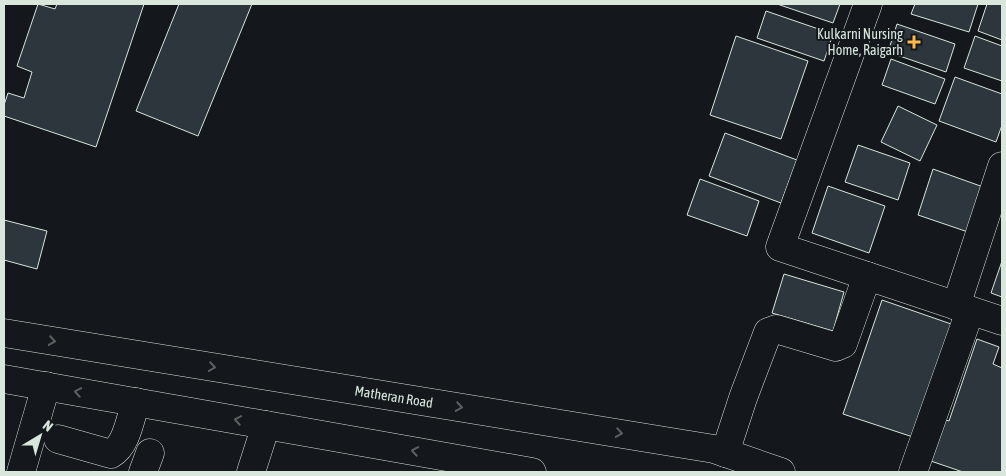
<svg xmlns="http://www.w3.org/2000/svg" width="1006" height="476" font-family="'Asap Condensed',sans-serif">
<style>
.building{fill:#2c363c;stroke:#d8e6dc}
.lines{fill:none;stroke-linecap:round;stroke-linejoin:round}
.street-casing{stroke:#d8e6dc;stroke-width:29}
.primary-casing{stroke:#d8e6dc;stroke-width:29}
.street{stroke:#14181c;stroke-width:28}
.primary{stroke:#14181c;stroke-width:28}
.oneway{stroke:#59605f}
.poi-dot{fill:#ffb74d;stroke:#14181c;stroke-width:2}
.labels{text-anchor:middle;stroke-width:4;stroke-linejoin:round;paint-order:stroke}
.poi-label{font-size:14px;fill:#d8e6dc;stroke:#14181c;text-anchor:end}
.street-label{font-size:14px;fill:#d8e6dc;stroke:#14181c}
</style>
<rect width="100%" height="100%" fill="#14181c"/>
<!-- building -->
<g class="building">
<polygon points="38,4 55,9 57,4 144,4 96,147 4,116 4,105 8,93 24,98 32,72 17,66"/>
<polygon points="179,4 252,4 198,136 136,111"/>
<polygon points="777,4 840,4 833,23"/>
<polygon points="915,4 978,4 969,32 911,14"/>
<polygon points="987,4 1002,4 1002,40 978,31"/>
<polygon points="766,11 833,34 824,61 757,38"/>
<polygon points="897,24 955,44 946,72 888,52"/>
<polygon points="736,36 808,61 781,139 710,115"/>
<polygon points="975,36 1002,46 1002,81 964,68"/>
<polygon points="891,59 945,79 935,104 882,85"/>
<polygon points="955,77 1002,94 1002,125 996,142 939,121"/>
<polygon points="898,106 937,125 920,161 881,142"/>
<polygon points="725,133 797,160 781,203 709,176"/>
<polygon points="858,145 910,163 898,200 845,182"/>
<polygon points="933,169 986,188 971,233 918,215"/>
<polygon points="700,179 759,201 747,236 687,215"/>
<polygon points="828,186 885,206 869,253 812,233"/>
<polygon points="4,220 47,231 37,269 4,260"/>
<polygon points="1002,261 1002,297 991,293"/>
<polygon points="784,274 844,292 833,331 772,313"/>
<polygon points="882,300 954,325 916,438 843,414"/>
<polygon points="977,339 999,347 993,364 1002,368 1002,472 963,472 922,458 937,417 949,421"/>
</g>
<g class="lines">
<!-- street casing -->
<g class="street-casing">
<g id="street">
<polyline points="868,4 780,247 1002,321"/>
<polyline points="956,306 1002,166"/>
<path d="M58,439L111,454C127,445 130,418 136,402"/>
<polyline points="725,453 743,398 768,332 776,329 836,347 843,344 867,276"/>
<polyline points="21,472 46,386"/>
<polyline points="143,472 150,453"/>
<polyline points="251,472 266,425"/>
<polyline points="913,472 970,311"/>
</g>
</g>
<!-- primary casing -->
<g class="primary-casing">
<g id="primary">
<path id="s1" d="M4,333L714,449L781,472"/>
<polyline points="4,379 532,472"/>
</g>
</g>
<!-- street -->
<use href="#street" class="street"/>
<!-- primary -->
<use href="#primary" class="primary"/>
</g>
<!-- one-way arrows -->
<defs><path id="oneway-chevron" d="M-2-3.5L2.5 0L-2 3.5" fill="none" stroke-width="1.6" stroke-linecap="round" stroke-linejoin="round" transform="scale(1.25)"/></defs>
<g class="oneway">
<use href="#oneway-chevron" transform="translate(52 341) rotate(9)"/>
<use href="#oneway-chevron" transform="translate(212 367) rotate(9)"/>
<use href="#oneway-chevron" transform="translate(78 392) rotate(-170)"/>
<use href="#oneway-chevron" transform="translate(459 407) rotate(9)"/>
<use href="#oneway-chevron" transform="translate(238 420) rotate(-170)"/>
<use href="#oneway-chevron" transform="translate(619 433) rotate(9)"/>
<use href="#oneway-chevron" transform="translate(415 451) rotate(-170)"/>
</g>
<!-- markers -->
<path class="poi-dot" d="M911.5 34.5h5v5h5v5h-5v5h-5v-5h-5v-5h5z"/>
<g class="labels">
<!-- poi labels -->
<g class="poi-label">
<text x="903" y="39">Kulkarni Nursing<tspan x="903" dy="16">Home, Raigarh</tspan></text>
</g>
<!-- street labels -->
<g class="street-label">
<text dy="5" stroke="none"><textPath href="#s1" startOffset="395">Matheran Road</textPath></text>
</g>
</g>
<!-- border -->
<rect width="1006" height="476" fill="none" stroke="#d8e6dc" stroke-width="10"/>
<!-- north arrow -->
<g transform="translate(40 436) rotate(38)" stroke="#14181c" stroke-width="4" paint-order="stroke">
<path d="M0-4L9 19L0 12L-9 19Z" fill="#d8e6dc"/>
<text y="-8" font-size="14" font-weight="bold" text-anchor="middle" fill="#d8e6dc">N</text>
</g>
</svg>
